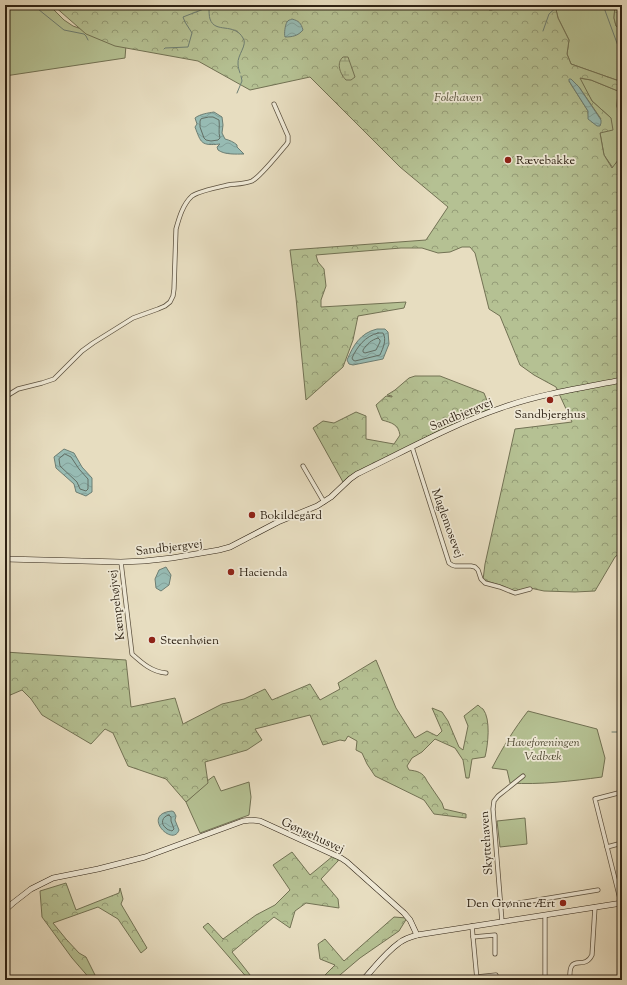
<svg xmlns="http://www.w3.org/2000/svg" width="627" height="985" font-family="'Sorts Mill Goudy',serif">
<style>
.green{fill:#b5c193;stroke:#727254}
.forest{fill:url(#forest-crowns);stroke:#727254;fill-rule:evenodd}
.wetland{fill:url(#wetland-marsh);stroke:#727254}
.water{fill:url(#water-waves);stroke:#6d7e73}
.lines{fill:none;stroke-linecap:round;stroke-linejoin:round}
.shore{stroke:#626e64;stroke-width:1}
.stream{stroke:#6d7e73;stroke-width:1}
.street-casing{stroke:#5c513f;stroke-width:5}
.secondary-casing{stroke:#2e2214;stroke-width:6}
.street{stroke:#efe9d6;stroke-width:3.5}
.secondary{stroke:#efe9d6;stroke-width:5}
.poi-dot{fill:#8f2418;stroke:#efe9d6;stroke-width:1.5}
.labels{text-anchor:middle;stroke-width:3.5;stroke-linejoin:round;paint-order:stroke}
.park-label{font-size:12px;font-style:italic;fill:#504a34;stroke:#efe9d6}
.poi-label{font-size:12px;fill:#2e2214;stroke:#efe9d6;text-anchor:start}
.street-label{font-size:12px;fill:#2e2214;stroke:#efe9d6}
</style>
<defs>
<pattern id="forest-crowns" width="20" height="18" patternUnits="userSpaceOnUse"><rect width="20" height="18" fill="#b5c193"/><path d="M2 6a3 3 0 1 1 6 0M12 15a3 3 0 1 1 6 0" fill="none" stroke="#949c77"/></pattern>
<pattern id="wetland-marsh" width="20" height="14" patternUnits="userSpaceOnUse"><rect width="20" height="14" fill="#b5c193"/><path d="M1 5h8M5 5V1M11 12h8M15 12V8" fill="none" stroke="#949c77"/></pattern>
<pattern id="water-waves" width="16" height="10" patternUnits="userSpaceOnUse"><rect width="16" height="10" fill="#97bbb3"/><path d="M0 5q4-4 8 0t8 0" fill="none" stroke="#82a099"/></pattern>
</defs>
<rect width="100%" height="100%" fill="#e7ddc0"/>
<filter id="stains"><feTurbulence type="fractalNoise" baseFrequency=".005" numOctaves="4"/><feColorMatrix values="0 0 0 0 .2 0 0 0 0 .09 0 0 0 0 .02 0 0 0 .5 -.17"/></filter>
<radialGradient id="worn" r=".72"><stop offset=".6" stop-color="#630" stop-opacity="0"/><stop offset="1" stop-color="#630" stop-opacity=".3"/></radialGradient>
<!-- green -->
<g class="green">
<polygon points="5,5 49,5 64,20 73,26 126,45 125,58 5,76"/>
<polygon points="555,5 615,5 614,18 616,26 622,31 622,82 571,64 567,54 569,40 558,18"/>
<polygon points="579,78 591,80 618,91 617,106 622,128 622,155 613,168 604,155 600,133 611,118 592,101"/>
<path d="M528,711L597,729L605,758L602,777C572,781 540,785 510,783L507,770L492,768C503,747 514,729 528,711Z"/>
<polygon points="214,776 221,791 249,782 251,797 249,815 200,833 186,802 207,783 207,781"/>
<polygon points="525,818 527,844 500,847 497,821"/>
</g>
<!-- forest -->
<g class="forest">
<path d="M53,5H486L489,10H492L499,5H555L558,18L569,40L567,54L571,64L622,82V128L617,106L618,91L591,80L580,78L592,101L611,118L613,130L600,133L604,155L612,168L622,155V431L618,443L622,458V551L615,557L595,591L575,592L544,591L530,588L515,592L503,586L483,580L485,564L515,429L572,422L556,387L534,375L520,365L500,316L489,309L475,253L470,247H462L450,252L438,253L422,248H401L316,255L318,262L324,269L326,286L321,300V307L406,302L404,308L358,316L353,340L343,367L306,400L296,298L290,250L426,240L448,207L400,167L310,77L250,90L198,61L115,46L86,34ZM569,81L579,87L601,119L593,122C587,119 589,116 588,111Z"/>
<polygon points="615,5 622,5 622,31 616,26 614,18"/>
<path d="M415,376H440L484,393L486,398L490,409L436,432L404,449L348,477L343,482L313,428L323,421L334,423L356,412L366,416V439L394,444L400,435C398,424 392,423 382,420L376,405L386,396L392,397V396L387,395L395,390L409,378Z"/>
<path d="M5,652L126,660L131,707L175,698L183,724L222,704L244,699L265,689L272,700L310,684L320,700L340,689L338,683L376,660L396,708L415,738L427,731L437,736L442,731L432,708L442,712L448,721L459,747L463,750L468,726L464,716L478,705C479,706 481,708 483,709C491,719 488,745 485,757L472,759L469,778H466L463,760L455,748L435,739L422,752L412,758L407,766L409,770C417,771 423,772 427,781L442,803L444,809L466,814V818L434,814L424,800L375,776L367,764L362,753L356,750L357,741L348,736L345,741L340,740L323,745L310,715L255,729L262,740L247,750L205,762L208,783L186,802L166,779L128,766L113,733L105,729L91,744L42,715L31,699L22,690L8,696L5,694Z"/>
<polygon points="292,852 310,875 333,856 339,859 338,861 321,879 338,899 339,908 306,903 295,911 290,928 274,917 232,952 254,980 249,980 203,927 208,923 223,939 256,915 275,905 290,890 273,865"/>
<polygon points="66,883 76,910 119,893 120,888 123,899 121,904 147,948 141,953 118,919 98,907 53,923 66,939 79,953 86,957 95,975 91,980 72,958 42,917 40,891"/>
<polygon points="394,917 407,918 399,931 360,958 334,980 320,980 335,965 320,959 318,944 325,939 344,961"/>
</g>
<!-- wetland -->
<path class="wetland" d="M343,57H348L355,77L351,80H346C340,74 336,63 343,57Z"/>
<!-- water -->
<g class="water">
<path d="M292,19C299,21 301,23 303,30C298,36 292,37 285,37C284,34 285,25 287,22C288,20 290,20 292,19Z"/>
<polygon points="569,79 571,79 579,87 601,120 601,123 600,126 597,126 588,119 588,111 569,81"/>
<path d="M214,112L222,117L223,125L222,133L225,139C229,140 234,142 237,145V147L244,154C236,154 225,155 218,150L217,147L220,144C201,146 201,143 195,127L197,124L195,118C200,114 208,113 214,112Z"/>
<path d="M377,329H385L388,332L389,344L383,359L353,365L349,364L347,360C353,346 360,333 377,329Z"/>
<polygon points="64,449 74,453 82,467 92,478 92,492 86,496 76,492 74,484 56,468 54,457"/>
<polygon points="166,567 171,575 169,585 161,591 156,588 155,579 159,570"/>
<path d="M172,811L174,812L176,816L175,820L179,830C173,848 140,814 172,811Z"/>
</g>
<g class="lines">
<!-- shore -->
<g class="shore">
<path d="M209,117H213L219,120C220,127 218,132 220,138L218,140L211,141L206,140L204,138L200,127V121L201,119Z"/>
<path d="M378,333H383C387,340 383,348 380,355L355,361L353,360L352,358C357,347 365,336 378,333Z"/>
<path d="M378,338L380,340V342L376,350L365,353L363,352V350C367,344 371,340 378,338Z"/>
<polygon points="65,454 71,457 79,469 88,479 88,489 86,491 80,489 77,482 60,466 59,459"/>
<path d="M169,815L171,817V821L174,829L172,831C170,830 167,830 166,828C160,824 162,816 169,815Z"/>
</g>
<!-- stream -->
<g class="stream">
<polyline points="33,5 64,30 84,34 86,36 88,40"/>
<polyline points="603,5 621,54"/>
<path d="M209,7C209,11 209,16 210,19C215,34 234,22 243,38C248,45 237,55 238,64C238,67 239,70 240,73"/>
<polyline points="543,31 549,14 559,5"/>
<polyline points="164,49 165,48 188,47 192,33 185,22 183,17 209,7 210,5"/>
<polyline points="237,93 242,81 241,76"/>
<polyline points="612,732 622,732"/>
</g>
<!-- street casing -->
<g class="street-casing">
<g id="street">
<path d="M5,397L18,389L42,383L54,379L82,351L93,343L133,318L158,309L165,306L170,302L173,296L174,289L176,229C179,218 183,204 192,196C199,191 219,187 228,185C236,184 245,184 252,181C261,176 278,154 286,145L288,142V136L274,104"/>
<polyline points="412,447 449,563 452,565 455,566 471,566 475,567 478,570 481,579 485,583 500,587 515,593 530,589"/>
<polyline points="303,466 324,502"/>
<path d="M121,562L132,654C142,663 152,672 166,673"/>
<polyline points="607,847 622,843"/>
<polyline points="621,903 595,799 622,792"/>
<polyline points="501,906 598,890"/>
<polyline points="502,922 493,809 494,801 498,796 523,776"/>
<polyline points="472,926 477,980"/>
<polyline points="473,937 495,935 495,954"/>
<polyline points="476,977 496,975"/>
<polyline points="545,980 545,915"/>
<path d="M570,980C568,951 584,972 592,955L595,907"/>
</g>
</g>
<!-- secondary casing -->
<g class="secondary-casing">
<g id="secondary">
<path d="M5,559L121,562L144,561L172,558L219,550L230,547L278,522L317,506L331,497L350,479L357,474C405,451 451,425 501,408C540,394 581,388 622,380"/>
<polyline points="5,910 13,903 31,889 53,878 98,869 145,857 243,821 251,820 260,821 341,858 347,862 404,913 410,920 417,935 622,903"/>
<path d="M363,980C375,967 385,953 399,943C404,939 410,937 417,935"/>
</g>
</g>
<!-- street -->
<use href="#street" class="street"/>
<!-- secondary -->
<use href="#secondary" class="secondary"/>
</g>
<!-- markers -->
<g class="poi-dot">
<circle cx="508" cy="160" r="4"/>
<circle cx="550" cy="400" r="4"/>
<circle cx="252" cy="515" r="4"/>
<circle cx="231" cy="572" r="4"/>
<circle cx="152" cy="640" r="4"/>
<circle cx="563" cy="903" r="4"/>
</g>
<g class="labels">
<!-- park labels -->
<g class="park-label">
<text x="458" y="101">Folehaven</text>
<text x="543" y="746">Haveforeningen<tspan x="543" dy="14">Vedbæk</tspan></text>
</g>
<!-- poi labels -->
<g class="poi-label">
<text x="516" y="164">Rævebakke</text>
<text x="550" y="418" text-anchor="middle">Sandbjerghus</text>
<text x="260" y="519">Bokildegård</text>
<text x="239" y="576">Hacienda</text>
<text x="160" y="644">Steenhøien</text>
<text x="555" y="907" text-anchor="end">Den Grønne Ært</text>
</g>
<!-- street labels -->
<g class="street-label">
<text transform="translate(461 414) rotate(-23)" y="4">Sandbjergvej</text>
<text transform="translate(448 523) rotate(70)" y="4">Maglemosevej</text>
<text transform="translate(169 547) rotate(-7)" y="4">Sandbjergvej</text>
<text transform="translate(116 605) rotate(-97)" y="4">Kæmpehøjvej</text>
<text transform="translate(313 835) rotate(25)" y="4">Gøngehusvej</text>
<text transform="translate(486 843) rotate(-94)" y="4">Skyttehaven</text>
</g>
</g>
<!-- margin -->
<rect width="627" height="985" fill="none" stroke="#e7ddc0" stroke-width="20"/>
<rect x="6" y="6" width="615" height="973" fill="none" stroke="#2e2214" stroke-width="2"/>
<rect x="10" y="10" width="607" height="965" fill="none" stroke="#2e2214"/>
<rect width="100%" height="100%" filter="url(#stains)"/>
<rect width="100%" height="100%" fill="url(#worn)"/>
</svg>
